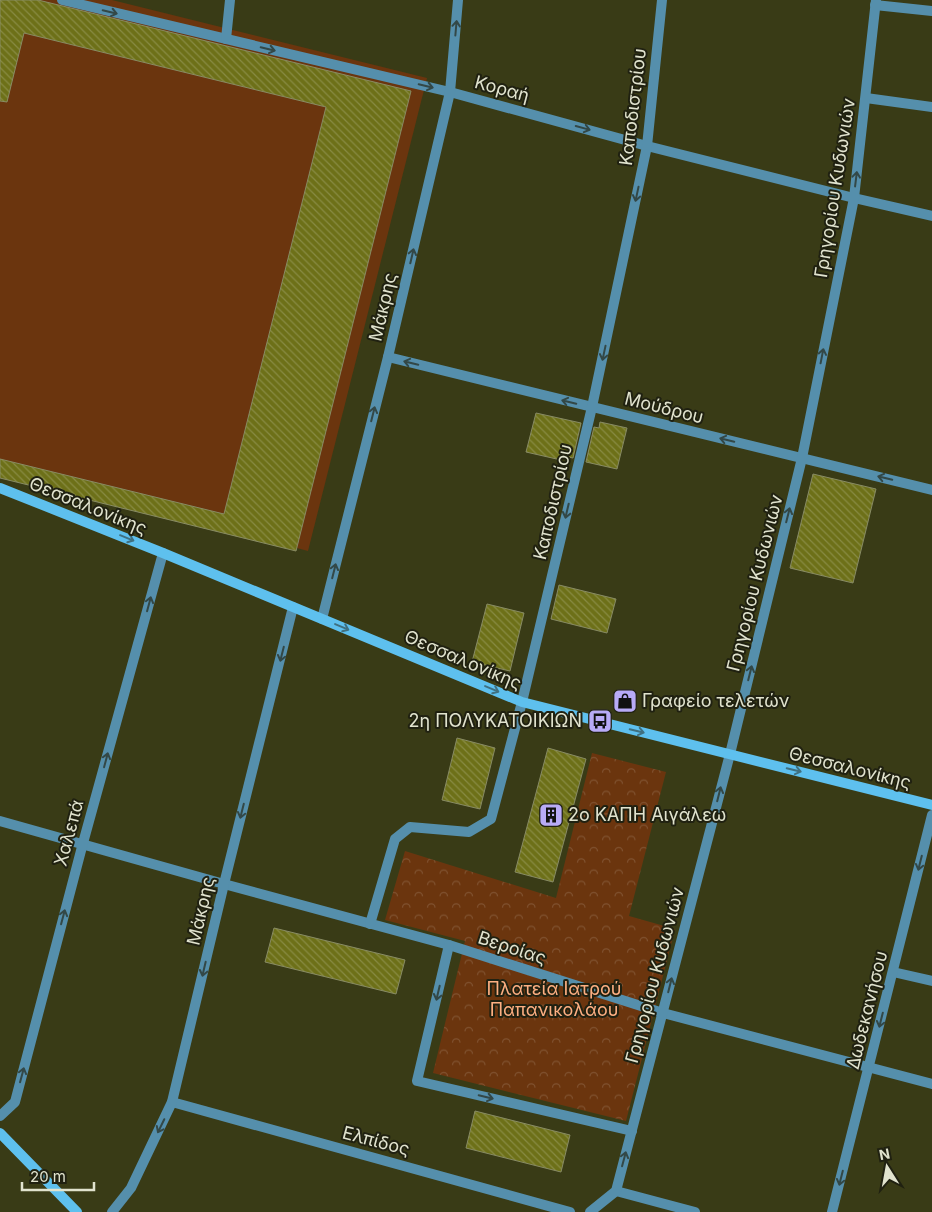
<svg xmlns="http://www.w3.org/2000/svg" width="932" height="1212" font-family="Inter,sans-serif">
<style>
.grass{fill:#6b350e}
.forest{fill:url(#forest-crowns)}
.building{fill:url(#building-back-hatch);stroke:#888b64}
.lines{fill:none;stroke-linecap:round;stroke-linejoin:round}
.street{stroke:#558fac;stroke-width:10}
.secondary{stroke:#5ec0ee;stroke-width:10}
.oneway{stroke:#334847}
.oneway2{stroke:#3f7080}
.labels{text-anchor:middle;stroke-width:4;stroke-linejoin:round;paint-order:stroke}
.street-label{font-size:18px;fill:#e1e3ce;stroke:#202111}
.poi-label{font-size:18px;fill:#e1e3ce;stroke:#202111;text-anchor:start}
.park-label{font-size:18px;fill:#fdaf82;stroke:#202111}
</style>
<defs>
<pattern id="forest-crowns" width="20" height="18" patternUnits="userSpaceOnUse" patternTransform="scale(1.25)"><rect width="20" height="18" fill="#6b350e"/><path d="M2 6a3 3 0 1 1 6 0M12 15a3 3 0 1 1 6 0" fill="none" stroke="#805230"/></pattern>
<pattern id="building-back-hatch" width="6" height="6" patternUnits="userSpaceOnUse" patternTransform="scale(1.25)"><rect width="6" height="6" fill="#6d7018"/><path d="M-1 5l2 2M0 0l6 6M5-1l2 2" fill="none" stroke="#888b43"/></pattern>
</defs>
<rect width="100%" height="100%" fill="#393b16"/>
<!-- grass -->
<polygon class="grass" points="0,0 112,0 427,78 308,551 0,470"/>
<!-- forest -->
<polygon class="forest" points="592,753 666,772 629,916 675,929 626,1121 433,1073 465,941 385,920 405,851 556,898"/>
<!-- building -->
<g class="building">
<polygon points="0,0 38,0 411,91 296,551 0,478 0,459 224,514 326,107 24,33 7,102 0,101"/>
<polygon points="536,413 581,423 573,458 563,456 561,460 526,452"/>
<polygon points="600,422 627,428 617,469 586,462 594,427 599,428"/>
<polygon points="813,474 876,489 853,583 790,568"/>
<polygon points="559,585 616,599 607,633 551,619"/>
<polygon points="487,604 524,613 510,671 472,662"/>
<polygon points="457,738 495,748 480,809 442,800"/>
<polygon points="548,748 586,759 553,882 515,872"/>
<polygon points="274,928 405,960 396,994 265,962"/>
<polygon points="475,1111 570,1135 561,1172 466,1148"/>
</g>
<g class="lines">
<!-- street -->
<g class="street">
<polyline points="62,0 450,92 647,146 854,198 932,216"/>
<polyline points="875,5 932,11"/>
<polyline points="226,39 230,0"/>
<polyline points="866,98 932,107"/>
<polyline points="388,357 932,490"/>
<polyline points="322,619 388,357 450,92 458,0"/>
<polyline points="0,821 224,884 449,945 663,1013 932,1084"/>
<polyline points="370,924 395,839 410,827 469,832 491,819 522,702 592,407 647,146 662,0"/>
<polyline points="449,945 417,1081 632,1131"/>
<polyline points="893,972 932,981"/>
<polyline points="172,1102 570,1212"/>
<polyline points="0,1116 15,1102 83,843 163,553"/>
<polyline points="616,1191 695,1212"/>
<polyline points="112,1212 131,1188 172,1102 224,884 293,607"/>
<polyline points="590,1212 616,1191 730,754 802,458 854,198 876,0"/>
<polyline points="832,1212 932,815"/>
</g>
<!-- secondary -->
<g class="secondary">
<polyline points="0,488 163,553 522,702 932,805"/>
<polyline points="0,1133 77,1212"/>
</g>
</g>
<!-- one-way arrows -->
<defs><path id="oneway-shaft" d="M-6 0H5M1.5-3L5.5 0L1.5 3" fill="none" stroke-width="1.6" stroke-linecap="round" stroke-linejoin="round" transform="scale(1.25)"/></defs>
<g class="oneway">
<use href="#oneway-shaft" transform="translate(110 12) rotate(13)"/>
<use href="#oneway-shaft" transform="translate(456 28) rotate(-85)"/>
<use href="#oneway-shaft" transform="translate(268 49) rotate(13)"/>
<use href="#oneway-shaft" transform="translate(426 86) rotate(13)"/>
<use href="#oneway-shaft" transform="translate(583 128) rotate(15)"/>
<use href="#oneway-shaft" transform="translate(856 179) rotate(-83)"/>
<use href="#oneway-shaft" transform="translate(637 194) rotate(102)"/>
<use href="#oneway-shaft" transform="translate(412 256) rotate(-77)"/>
<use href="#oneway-shaft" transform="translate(604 353) rotate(102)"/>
<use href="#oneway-shaft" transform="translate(822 356) rotate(-79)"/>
<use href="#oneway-shaft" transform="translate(411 363) rotate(-166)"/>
<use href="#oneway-shaft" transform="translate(569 402) rotate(-166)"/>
<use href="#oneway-shaft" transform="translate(373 414) rotate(-76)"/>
<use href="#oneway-shaft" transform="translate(727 440) rotate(-166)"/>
<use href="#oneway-shaft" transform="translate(885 478) rotate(-166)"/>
<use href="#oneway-shaft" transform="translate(567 511) rotate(103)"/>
<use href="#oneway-shaft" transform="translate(788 515) rotate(-76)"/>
<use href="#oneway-shaft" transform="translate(334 571) rotate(-76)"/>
<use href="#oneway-shaft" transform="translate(149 604) rotate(-75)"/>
<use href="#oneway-shaft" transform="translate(282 654) rotate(104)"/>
<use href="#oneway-shaft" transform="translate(750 673) rotate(-76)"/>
<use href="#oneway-shaft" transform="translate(106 760) rotate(-75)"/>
<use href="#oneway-shaft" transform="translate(719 794) rotate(-76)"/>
<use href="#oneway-shaft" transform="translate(242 811) rotate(104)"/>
<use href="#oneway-shaft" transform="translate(920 863) rotate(104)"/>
<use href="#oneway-shaft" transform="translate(63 917) rotate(-75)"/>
<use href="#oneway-shaft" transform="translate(204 969) rotate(103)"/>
<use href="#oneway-shaft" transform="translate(670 985) rotate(-76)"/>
<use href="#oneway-shaft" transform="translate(438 993) rotate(103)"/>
<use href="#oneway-shaft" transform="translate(881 1020) rotate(104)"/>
<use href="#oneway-shaft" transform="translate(22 1075) rotate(-75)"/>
<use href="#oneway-shaft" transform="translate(486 1097) rotate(13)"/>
<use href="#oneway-shaft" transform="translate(161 1126) rotate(116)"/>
<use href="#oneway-shaft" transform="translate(624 1159) rotate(-75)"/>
<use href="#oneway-shaft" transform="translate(841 1178) rotate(104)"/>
</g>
<g class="oneway2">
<use href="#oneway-shaft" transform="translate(127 538) rotate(22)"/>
<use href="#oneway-shaft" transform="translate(342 627) rotate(23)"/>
<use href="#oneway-shaft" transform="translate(492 689) rotate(23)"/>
<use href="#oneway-shaft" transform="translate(637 731) rotate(14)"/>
<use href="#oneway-shaft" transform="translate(794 770) rotate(14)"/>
</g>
<!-- icons -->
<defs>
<g id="shop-square" transform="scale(1.25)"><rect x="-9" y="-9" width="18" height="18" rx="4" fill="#b8abf7" stroke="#202111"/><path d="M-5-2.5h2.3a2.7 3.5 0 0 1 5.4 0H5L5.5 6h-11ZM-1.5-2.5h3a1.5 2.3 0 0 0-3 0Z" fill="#111"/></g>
<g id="bus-square" transform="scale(1.25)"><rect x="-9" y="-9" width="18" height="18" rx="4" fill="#b8abf7" stroke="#202111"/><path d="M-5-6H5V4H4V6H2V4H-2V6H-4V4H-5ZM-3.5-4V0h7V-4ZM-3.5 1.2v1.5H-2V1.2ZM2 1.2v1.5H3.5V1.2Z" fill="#111"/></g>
<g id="building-square" transform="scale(1.25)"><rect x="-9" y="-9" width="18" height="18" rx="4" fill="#b8abf7" stroke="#202111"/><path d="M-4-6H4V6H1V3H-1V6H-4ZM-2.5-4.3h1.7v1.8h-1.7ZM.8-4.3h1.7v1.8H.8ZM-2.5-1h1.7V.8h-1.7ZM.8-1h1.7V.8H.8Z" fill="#111"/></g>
</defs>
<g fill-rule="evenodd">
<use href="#shop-square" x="625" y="701"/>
<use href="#bus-square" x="600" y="721"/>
<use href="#building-square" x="551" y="815"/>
</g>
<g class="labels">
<!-- street labels -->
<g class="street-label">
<text transform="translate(502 89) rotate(15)" y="6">Κοραή</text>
<text transform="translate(633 107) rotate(-83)" y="6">Καποδιστρίου</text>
<text transform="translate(835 188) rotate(-81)" y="6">Γρηγορίου Κυδωνιών</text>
<text transform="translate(383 307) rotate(-77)" y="6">Μάκρης</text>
<text transform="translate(664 408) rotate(14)" y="6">Μούδρου</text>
<text transform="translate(553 502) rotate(-77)" y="6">Καποδιστρίου</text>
<text transform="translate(88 506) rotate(22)" y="6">Θεσσαλονίκης</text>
<text transform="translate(755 583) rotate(-76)" y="6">Γρηγορίου Κυδωνιών</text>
<text transform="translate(463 660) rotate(23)" y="6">Θεσσαλονίκης</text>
<text transform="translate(850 768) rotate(14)" y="6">Θεσσαλονίκης</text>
<text transform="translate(69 833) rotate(-75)" y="6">Χαλεπά</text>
<text transform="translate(201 911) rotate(-77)" y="6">Μάκρης</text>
<text transform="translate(512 948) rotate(18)" y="6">Βεροίας</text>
<text transform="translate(655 975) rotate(-75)" y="6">Γρηγορίου Κυδωνιών</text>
<text transform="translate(867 1010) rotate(-76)" y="6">Δωδεκανήσου</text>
<text transform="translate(376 1141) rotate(15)" y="6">Ελπίδος</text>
</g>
<!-- poi labels -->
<g class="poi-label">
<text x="642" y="707">Γραφείο τελετών</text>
<text x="582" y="727" text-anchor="end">2η ΠΟΛΥΚΑΤΟΙΚΙΩΝ</text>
<text x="568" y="821">2ο ΚΑΠΗ Αιγάλεω</text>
</g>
<!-- park labels -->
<g class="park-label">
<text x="554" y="995">Πλατεία Ιατρού<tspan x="554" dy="21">Παπανικολάου</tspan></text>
</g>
</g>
<!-- north arrow -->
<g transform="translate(887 1167) rotate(349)" stroke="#202111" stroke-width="4" paint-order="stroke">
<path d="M0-4L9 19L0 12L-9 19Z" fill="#e1e3ce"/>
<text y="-8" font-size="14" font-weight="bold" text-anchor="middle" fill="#e1e3ce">N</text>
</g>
<!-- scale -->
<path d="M22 1182v8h72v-8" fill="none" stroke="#e1e3ce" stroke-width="2.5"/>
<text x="30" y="1182" font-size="15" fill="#e1e3ce" stroke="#202111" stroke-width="4" paint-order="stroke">20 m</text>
</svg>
